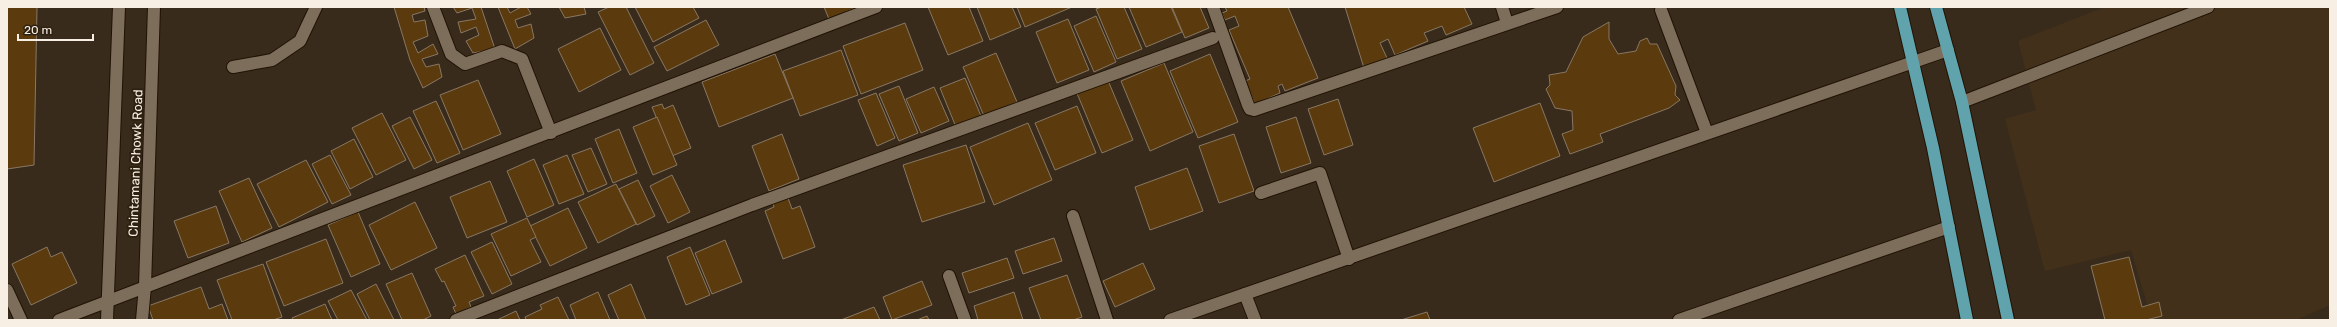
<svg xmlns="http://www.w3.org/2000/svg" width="2337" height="327" font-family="Rubik,sans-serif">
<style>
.built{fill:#42301a}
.building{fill:#5b3b0d;stroke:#877764}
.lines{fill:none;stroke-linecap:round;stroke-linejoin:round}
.minor-casing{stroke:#201304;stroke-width:14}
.major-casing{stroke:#201304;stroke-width:14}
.minor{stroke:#7d6d5b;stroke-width:12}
.major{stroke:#61a3ad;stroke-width:12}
.labels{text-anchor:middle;stroke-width:4;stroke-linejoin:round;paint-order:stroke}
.street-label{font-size:13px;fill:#f8efe4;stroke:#2e2111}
</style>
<rect width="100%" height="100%" fill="#392b1b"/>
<!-- built -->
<polygon class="built" points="2105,7 2330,7 2330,305 2296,320 2152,320 2131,250 2045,271 2005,119 2036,110 2018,41"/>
<!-- building -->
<g class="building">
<polygon points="7,7 37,7 34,165 7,169"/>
<polygon points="394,7 424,7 425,11 412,15 414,22 425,20 428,36 413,42 418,53 433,44 438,54 422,59 426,67 439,64 442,77 423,88 410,60"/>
<polygon points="453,7 481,7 495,49 473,53 466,41 479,35 476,27 461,33 458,22 476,19 472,8 457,13"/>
<polygon points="498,7 507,7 510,13 521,7 527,7 531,14 515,20 518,28 531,24 534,38 515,49"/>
<polygon points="559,7 584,7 586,14 565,18"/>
<polygon points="609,7 626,7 654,63 630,75 598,12"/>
<polygon points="635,7 693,7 699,18 653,42"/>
<polygon points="824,7 857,7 829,19"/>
<polygon points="928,7 969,7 983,41 948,55"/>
<polygon points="977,7 1012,7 1021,27 990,40"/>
<polygon points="1017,7 1072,7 1025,27"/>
<polygon points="1102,7 1124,7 1142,49 1117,59 1096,9"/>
<polygon points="1129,7 1171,7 1182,32 1146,47"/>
<polygon points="1172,7 1200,7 1209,28 1185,38"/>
<polygon points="1225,7 1288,7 1318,78 1285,91 1282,84 1278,86 1280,93 1255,104 1245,81 1250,79 1229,30 1239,26 1235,16 1225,20 1222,13 1227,11"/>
<polygon points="1345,7 1464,7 1472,24 1446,35 1442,26 1424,33 1428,41 1395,55 1388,39 1380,43 1387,58 1364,68"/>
<polygon points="1096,16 1116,62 1094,72 1074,26"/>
<polygon points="1068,19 1089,70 1057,83 1036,32"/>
<polygon points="706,20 719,45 667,71 654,47"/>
<polygon points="1609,22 1609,39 1618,54 1636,51 1640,41 1647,38 1650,44 1657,44 1676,86 1675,95 1680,100 1669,108 1600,134 1603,142 1570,154 1562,134 1573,130 1572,111 1555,108 1546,89 1550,85 1549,75 1566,72 1583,37"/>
<polygon points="905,23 923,70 861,94 843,46"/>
<polygon points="600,28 621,70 579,92 558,49"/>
<polygon points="841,50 858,95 800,116 783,71"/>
<polygon points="996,53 1017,102 984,116 963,67"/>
<polygon points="775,54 793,98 719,127 702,82"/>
<polygon points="1210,54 1238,122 1198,138 1170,71"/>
<polygon points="1164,63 1193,132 1150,151 1121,81"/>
<polygon points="965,78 981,116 956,127 940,88"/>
<polygon points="1107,78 1133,140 1102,153 1076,91"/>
<polygon points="478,80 501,134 463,150 440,95"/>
<polygon points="899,86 918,133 899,141 879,94"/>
<polygon points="934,87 949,121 921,133 906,99"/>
<polygon points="876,93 895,138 877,146 858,100"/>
<polygon points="1338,99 1353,145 1324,155 1308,109"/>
<polygon points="436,101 460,153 437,163 413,111"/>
<polygon points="1540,103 1560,156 1494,182 1473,128"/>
<polygon points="662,104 664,109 673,105 691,148 672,156 652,107"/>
<polygon points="1077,106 1096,153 1055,170 1035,123"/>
<polygon points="382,113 406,160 376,175 352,128"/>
<polygon points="410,117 432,160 414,169 392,126"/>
<polygon points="657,117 677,165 653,175 633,127"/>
<polygon points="1296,117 1311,163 1281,173 1266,127"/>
<polygon points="1028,123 1052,180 994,205 970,147"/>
<polygon points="619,129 637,173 613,183 595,139"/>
<polygon points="782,134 799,179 769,191 752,146"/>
<polygon points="1234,134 1254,191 1219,203 1199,146"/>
<polygon points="354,139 373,177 350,189 331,151"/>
<polygon points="966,145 985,202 922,222 903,165"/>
<polygon points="591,148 607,184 588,192 572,155"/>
<polygon points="330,155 351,195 332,204 312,164"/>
<polygon points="567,155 584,194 559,204 543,165"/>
<polygon points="534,159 554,205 527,217 507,171"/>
<polygon points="306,160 328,202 279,227 257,184"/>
<polygon points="1187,168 1203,211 1150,230 1135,187"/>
<polygon points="672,175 690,212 668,223 650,186"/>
<polygon points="249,178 272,228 242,242 219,191"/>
<polygon points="638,180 655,216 637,225 619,189"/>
<polygon points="490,181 507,222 467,238 450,197"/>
<polygon points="616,184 636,224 598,243 578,202"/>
<polygon points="788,198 792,209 800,206 815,247 783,259 765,211 774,207 773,204"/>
<polygon points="415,202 437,248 391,270 369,225"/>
<polygon points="216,206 229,243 188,258 174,221"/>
<polygon points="568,208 587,248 550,266 530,226"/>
<polygon points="358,212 380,264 351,277 328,225"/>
<polygon points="527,218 536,237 530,240 541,262 511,276 491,234"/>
<polygon points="1054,238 1062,261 1023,274 1015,251"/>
<polygon points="326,239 343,283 284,306 266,262"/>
<polygon points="725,240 742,282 712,294 695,253"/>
<polygon points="492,242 512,284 492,294 471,252"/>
<polygon points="47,247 51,257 62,252 77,283 31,305 12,264"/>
<polygon points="690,247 710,295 686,305 667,257"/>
<polygon points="465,255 484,296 469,302 471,307 456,314 453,307 456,306 444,281 442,282 435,269"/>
<polygon points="2129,257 2142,307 2159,302 2162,316 2146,320 2105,320 2091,266"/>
<polygon points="1007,258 1014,278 969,293 962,273"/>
<polygon points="1143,263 1155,289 1115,307 1103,281"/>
<polygon points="263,264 282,317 273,320 232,320 217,280"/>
<polygon points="412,273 431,316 423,320 402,320 386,284"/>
<polygon points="1067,275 1082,317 1073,320 1041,320 1029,288"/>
<polygon points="922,281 932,305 892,320 883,297"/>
<polygon points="376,284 394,320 370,320 357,294"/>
<polygon points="631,284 646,320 619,320 608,295"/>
<polygon points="201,287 209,309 222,304 228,320 153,320 148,306"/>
<polygon points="351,290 367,320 338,320 328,301"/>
<polygon points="598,292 610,320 576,320 570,305"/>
<polygon points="1014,292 1023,320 978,320 974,306"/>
<polygon points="558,297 569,320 526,320 525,317 542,309 540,305"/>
<polygon points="325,304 332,320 293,320 292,318"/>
<polygon points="874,307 880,320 841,320"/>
<polygon points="516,311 520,320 497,320"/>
<polygon points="1427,312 1430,320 1401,320"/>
<polygon points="927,316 929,320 917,320"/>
</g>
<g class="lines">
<!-- minor casing -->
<g class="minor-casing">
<g id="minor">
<polyline points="433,7 451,54 465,64 502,51 522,59 551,133"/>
<polyline points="1213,7 1248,105 1250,109 1254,110 1557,7"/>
<polyline points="1502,7 1507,23"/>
<polyline points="1661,10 1707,133"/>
<polyline points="233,67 272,60 300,41 316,7"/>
<polyline points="1962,102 2208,7"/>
<polyline points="1261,193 1320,173 1349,259"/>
<polyline points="1073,216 1107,320"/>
<polyline points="949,276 965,320"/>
<polyline points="7,290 21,320"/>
<polyline points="1245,294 1255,320"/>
<polyline points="59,320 876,7"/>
<polyline points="107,320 119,7"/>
<polyline points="142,320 145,286 154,7"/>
<polyline points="456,320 752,205 1213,38"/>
<polyline points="1170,320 1948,50"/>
<polyline points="1679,320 1949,227"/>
</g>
</g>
<!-- major casing -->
<g class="major-casing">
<g id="major">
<polyline points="1900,7 1933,148 1967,320"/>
<polyline points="1936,7 1962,102 2008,320"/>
</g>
</g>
<!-- minor -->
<use href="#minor" class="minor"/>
<!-- major -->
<use href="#major" class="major"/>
</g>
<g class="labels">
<!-- street labels -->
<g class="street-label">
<text transform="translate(135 163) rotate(-88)" y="5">Chintamani Chowk Road</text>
</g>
</g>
<!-- border -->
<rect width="2337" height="327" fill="none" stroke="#f8efe4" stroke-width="16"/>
<!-- scale -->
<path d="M18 34v6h75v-6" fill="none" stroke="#f8efe4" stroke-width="2"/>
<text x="24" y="34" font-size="12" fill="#f8efe4" stroke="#2e2111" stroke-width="3" paint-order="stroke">20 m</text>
</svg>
